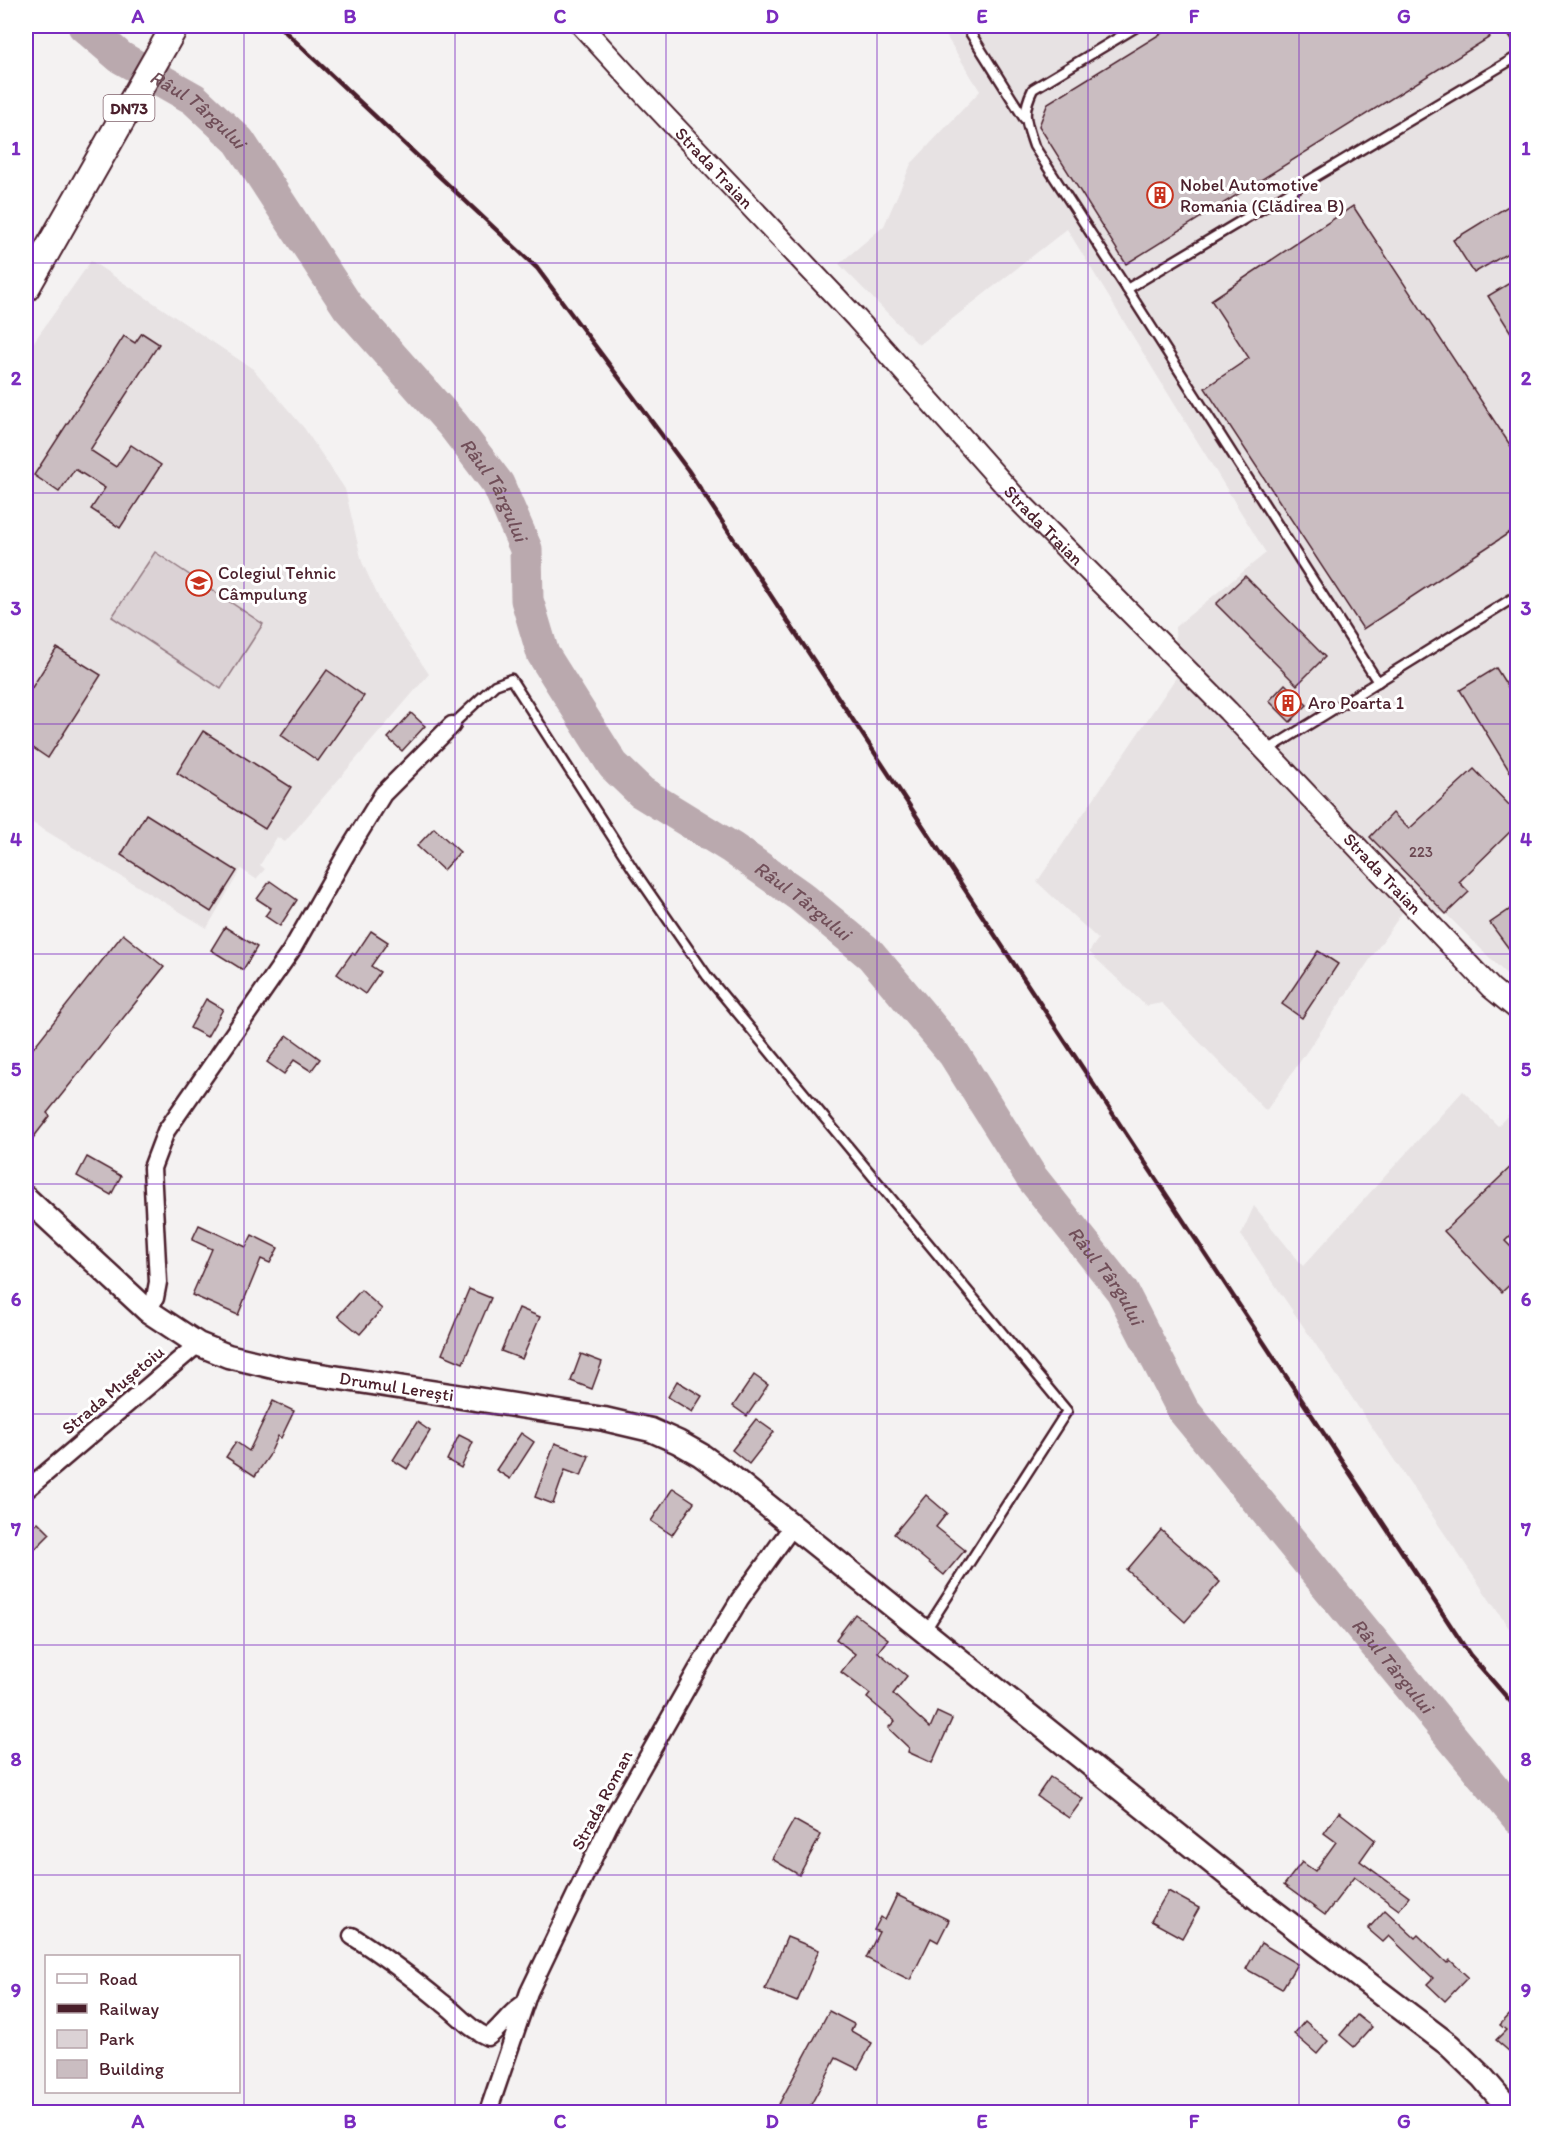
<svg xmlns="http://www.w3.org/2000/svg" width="1543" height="2138" font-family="Itim,sans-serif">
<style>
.built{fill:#e7e2e3}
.green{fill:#dbd2d5;stroke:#927880;stroke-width:1.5}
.water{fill:#baa9ae;stroke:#8d727a;stroke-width:1.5}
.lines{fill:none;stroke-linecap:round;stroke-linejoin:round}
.shore{stroke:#77565f;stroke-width:1.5}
.river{stroke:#baa9ae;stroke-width:33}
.building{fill:#cabdc1;stroke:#4a1f2b;stroke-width:1.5}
.service-casing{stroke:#4a1f2b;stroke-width:13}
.minor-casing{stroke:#4a1f2b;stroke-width:21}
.tertiary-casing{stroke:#4a1f2b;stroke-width:24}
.secondary-casing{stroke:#4a1f2b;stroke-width:27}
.primary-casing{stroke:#4a1f2b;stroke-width:30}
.service{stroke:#fff;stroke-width:8}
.minor{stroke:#fff;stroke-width:16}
.tertiary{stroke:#fff;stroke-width:20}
.secondary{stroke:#fff;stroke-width:22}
.primary{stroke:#fff;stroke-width:26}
.rail{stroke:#4a1f2b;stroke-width:4.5}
.grid{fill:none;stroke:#7b2cbf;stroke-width:1.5;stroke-opacity:0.55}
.labels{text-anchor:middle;stroke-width:6;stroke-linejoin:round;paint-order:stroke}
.number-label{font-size:15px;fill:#6a4650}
.shield{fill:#fff;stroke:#80626b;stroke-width:1.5}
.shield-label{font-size:16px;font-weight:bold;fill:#4a1f2b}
.street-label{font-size:18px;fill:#4a1f2b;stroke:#fff}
.poi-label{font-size:18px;fill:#4a1f2b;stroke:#fff;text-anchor:start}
.water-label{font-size:20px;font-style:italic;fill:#714f59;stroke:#fff}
.neatline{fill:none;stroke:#7b2cbf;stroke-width:2}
.grid-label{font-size:20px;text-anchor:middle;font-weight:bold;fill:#7b2cbf}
</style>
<rect width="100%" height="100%" fill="#f4f2f2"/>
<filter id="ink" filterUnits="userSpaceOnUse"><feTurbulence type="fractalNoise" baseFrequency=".0167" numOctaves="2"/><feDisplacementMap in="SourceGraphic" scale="12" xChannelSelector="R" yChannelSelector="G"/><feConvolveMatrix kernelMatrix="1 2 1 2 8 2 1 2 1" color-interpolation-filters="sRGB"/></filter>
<g filter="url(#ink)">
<!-- built -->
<g class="built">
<polygon points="940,26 1517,26 1517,985 1446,914 1406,907 1266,1111 1162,1003 1146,1006 1089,952 1098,939 1037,882 1177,676 1175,627 1266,553 1067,229 919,345 839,264 884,226 911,164 980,91"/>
<polygon points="91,261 253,369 304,428 345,489 362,562 382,605 429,674 285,842 277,837 260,865 265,869 256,879 241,869 207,928 26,819 26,353"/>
<polygon points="1463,1091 1498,1126 1517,1105 1517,1640 1241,1235 1254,1206 1303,1266"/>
</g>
<!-- green -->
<polygon class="green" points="155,552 263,624 221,689 112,617"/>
<!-- water -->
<polygon class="water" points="69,26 105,26 125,48 120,57 113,64"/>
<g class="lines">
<!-- shore -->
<polyline class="shore" points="78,26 111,55 114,55 117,48 102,31 101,26"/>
<!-- river -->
<path class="river" id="s1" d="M84,26L120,57L194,99L239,141L348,307L453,425L498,484L526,549L527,600L543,654L613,765L641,792L732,848L800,896L871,955L954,1054L1032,1178L1122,1291L1183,1410L1518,1818"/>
</g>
<!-- building -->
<g class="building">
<polygon points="1173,26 1483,26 1490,37 1126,264 1039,126 1048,103"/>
<polygon points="1518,200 1518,247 1474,273 1453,240"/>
<polygon points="1353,206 1518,457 1518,527 1363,629 1205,388 1249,358 1211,300"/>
<polygon points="1518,278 1518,344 1488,296"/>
<polygon points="142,333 159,344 90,450 116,467 131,445 161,465 120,528 91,509 105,488 75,469 59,492 34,475 124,336 135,343"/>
<polygon points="1245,576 1325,657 1297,685 1216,604"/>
<polygon points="57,648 101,675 48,758 26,743 26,697"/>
<polygon points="1496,668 1518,703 1518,785 1460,690"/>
<polygon points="327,670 364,696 318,761 281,735"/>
<polygon points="1285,684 1307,705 1290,722 1269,701"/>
<polygon points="411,713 425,726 402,751 388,738"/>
<polygon points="203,731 291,787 265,829 177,773"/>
<polygon points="1474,769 1518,814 1518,824 1459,882 1469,892 1446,914 1370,837 1393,813 1409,829"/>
<polygon points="146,814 237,871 211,912 121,855"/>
<polygon points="434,828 460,852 443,870 417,846"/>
<polygon points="270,881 297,900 280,926 265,916 271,908 257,899"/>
<polygon points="1518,904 1518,961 1490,923"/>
<polygon points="225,927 257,947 243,970 211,950"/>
<polygon points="371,931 388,942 371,966 380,972 365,994 337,974 352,953 355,955"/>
<polygon points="123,934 164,967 47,1113 50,1116 26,1147 26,1057"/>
<polygon points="1318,951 1338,964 1302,1018 1282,1004"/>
<polygon points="206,999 223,1009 207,1037 190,1028"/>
<polygon points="287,1035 320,1059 311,1071 294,1060 284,1074 267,1062"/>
<polygon points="87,1157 121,1176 111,1195 77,1176"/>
<polygon points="1518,1160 1518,1228 1505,1241 1518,1254 1518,1277 1502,1292 1444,1231"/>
<polygon points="199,1225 246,1247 252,1235 278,1248 270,1263 261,1259 238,1315 192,1295 212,1249 192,1240"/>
<polygon points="469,1289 491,1298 463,1363 442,1354"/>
<polygon points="361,1290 382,1309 360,1334 338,1316"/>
<polygon points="519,1308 540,1317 522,1359 501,1351"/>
<polygon points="581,1354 602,1362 592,1389 571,1381"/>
<polygon points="754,1375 768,1385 747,1416 733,1406"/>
<polygon points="677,1381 702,1396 692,1412 668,1397"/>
<polygon points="273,1401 294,1411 281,1438 278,1436 269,1456 255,1476 226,1457 236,1442 249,1451"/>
<polygon points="756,1419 774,1432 749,1464 732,1450"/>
<polygon points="417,1422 430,1431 407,1469 393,1460"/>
<polygon points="521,1433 534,1442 510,1479 496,1470"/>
<polygon points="459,1435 473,1442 461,1468 447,1460"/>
<polygon points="555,1443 589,1456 581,1476 565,1470 553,1504 535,1497"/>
<polygon points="673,1488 694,1502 672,1535 651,1521"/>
<polygon points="926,1495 947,1513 936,1527 965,1550 944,1575 894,1534"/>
<polygon points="38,1522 50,1534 26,1558 26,1533"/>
<polygon points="1161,1530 1220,1582 1185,1622 1127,1570"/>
<polygon points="855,1614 888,1639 878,1652 907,1676 893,1694 930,1728 937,1712 952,1719 932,1763 908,1752 909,1748 888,1728 895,1721 867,1698 870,1694 841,1672 855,1654 836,1639"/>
<polygon points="1050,1777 1083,1799 1069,1818 1037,1796"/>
<polygon points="1339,1812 1375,1840 1360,1861 1409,1897 1399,1910 1354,1877 1325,1915 1284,1885 1302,1862 1315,1871 1336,1842 1324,1833"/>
<polygon points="794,1820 821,1835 799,1875 772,1859"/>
<polygon points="1168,1891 1199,1908 1182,1938 1151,1921"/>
<polygon points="897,1895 949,1920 938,1942 931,1938 910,1980 866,1958 879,1932 874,1930 881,1917 885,1920"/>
<polygon points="1385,1910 1415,1938 1418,1935 1447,1963 1450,1960 1468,1977 1445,2001 1427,1984 1433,1978 1389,1936 1383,1942 1368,1929"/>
<polygon points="787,1937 819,1950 797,2002 765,1989"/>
<polygon points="1261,1943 1297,1964 1282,1989 1246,1969"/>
<polygon points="1518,2006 1518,2044 1510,2052 1496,2040 1506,2030 1500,2025"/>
<polygon points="829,2011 854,2024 851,2031 872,2043 858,2069 836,2058 807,2112 790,2112 778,2106"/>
<polygon points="1357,2015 1372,2027 1354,2047 1340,2035"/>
<polygon points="1305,2021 1328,2041 1317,2054 1294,2034"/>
</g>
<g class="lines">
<!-- service casing -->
<g class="service-casing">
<g id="service">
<polyline points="966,26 1024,118"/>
<polyline points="1509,26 1518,39"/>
<path d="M1127,289L1034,146C1026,122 1021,113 1033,89L1138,26"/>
<polyline points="1378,682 1127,289 1518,56"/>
<polyline points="452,725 495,685 511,679 633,869 707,976 1067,1411 926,1630"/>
<polyline points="1266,751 1518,595"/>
</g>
</g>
<!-- minor casing -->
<g class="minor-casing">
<g id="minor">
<polyline points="148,1311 155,1298 158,1282 152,1168 166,1131 291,951 348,851 383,794 452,725"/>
<polyline points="26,1490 198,1344"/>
<path d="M352,1936C384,1956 414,1979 443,2003C459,2015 470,2030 488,2037C502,2027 510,2011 525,2003"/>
<polyline points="488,2112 529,1992 609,1825 697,1670 740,1599 792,1527"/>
</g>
</g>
<!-- tertiary casing -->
<g class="tertiary-casing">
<g id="tertiary">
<path id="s2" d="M582,26L645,95L856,318L1016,498L1228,711L1491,988L1518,1010"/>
</g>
</g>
<!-- secondary casing -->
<g class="secondary-casing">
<g id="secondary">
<path id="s3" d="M26,1198L148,1311L198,1344L228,1356L282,1369L604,1419L651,1430L678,1442L701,1455L733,1478L1269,1908L1449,2045L1482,2077L1512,2112"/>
</g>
</g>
<!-- primary casing -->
<g class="primary-casing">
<polyline id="primary" points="26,288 175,26"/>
</g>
<!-- service -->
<use href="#service" class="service"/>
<!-- minor -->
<use href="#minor" class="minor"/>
<!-- tertiary -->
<use href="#tertiary" class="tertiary"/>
<!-- secondary -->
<use href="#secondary" class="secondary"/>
<!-- primary -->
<use href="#primary" class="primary"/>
<!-- rail -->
<polyline class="rail" points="279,26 537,268 688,470 1470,1655 1518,1710"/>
</g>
</g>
<!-- grid -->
<path class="grid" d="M244,26V2112M455,26V2112M666,26V2112M877,26V2112M1088,26V2112M1299,26V2112M26,263H1518M26,493H1518M26,724H1518M26,954H1518M26,1184H1518M26,1414H1518M26,1645H1518M26,1875H1518"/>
<!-- icons -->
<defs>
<g id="building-ring" transform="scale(1.35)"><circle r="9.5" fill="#fff" stroke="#c8321e" stroke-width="1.5"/><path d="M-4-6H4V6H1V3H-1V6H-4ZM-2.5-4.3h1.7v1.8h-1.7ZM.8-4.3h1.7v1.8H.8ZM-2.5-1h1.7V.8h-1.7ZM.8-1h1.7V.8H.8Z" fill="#c8321e"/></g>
<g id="school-ring" transform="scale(1.35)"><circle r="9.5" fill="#fff" stroke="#c8321e" stroke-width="1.5"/><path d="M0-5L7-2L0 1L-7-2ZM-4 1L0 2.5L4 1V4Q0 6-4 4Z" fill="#c8321e"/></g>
</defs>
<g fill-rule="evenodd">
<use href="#building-ring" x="1160" y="195"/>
<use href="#school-ring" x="199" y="583"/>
<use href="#building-ring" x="1288" y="703"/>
</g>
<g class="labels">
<!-- number labels -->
<g class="number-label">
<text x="1421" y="857">223</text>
</g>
<!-- shield labels -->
<rect class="shield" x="103.5" y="95" width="51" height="26" rx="4.5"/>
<g class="shield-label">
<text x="129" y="114">DN73</text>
</g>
<!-- street labels -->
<g class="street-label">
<text dy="6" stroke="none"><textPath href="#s2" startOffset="194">Strada Traian</textPath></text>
<text dy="6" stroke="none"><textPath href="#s2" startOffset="680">Strada Traian</textPath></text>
<text dy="6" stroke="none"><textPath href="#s2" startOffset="1166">Strada Traian</textPath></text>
<text dy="6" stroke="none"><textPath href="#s3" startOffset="430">Drumul Lerești</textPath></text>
<text transform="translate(113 1390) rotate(-40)" y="6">Strada Mușetoiu</text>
<text transform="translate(602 1800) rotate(-62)" y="6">Strada Roman</text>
</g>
<!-- poi labels -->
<g class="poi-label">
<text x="1180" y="191">Nobel Automotive<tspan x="1180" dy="21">Romania (Clădirea B)</tspan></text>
<text x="218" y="579">Colegiul Tehnic<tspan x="218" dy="21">Câmpulung</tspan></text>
<text x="1308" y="709">Aro Poarta 1</text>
</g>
<!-- water labels -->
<g class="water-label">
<text dy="7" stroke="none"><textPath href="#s1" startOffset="142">Râul Târgului</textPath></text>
<text dy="7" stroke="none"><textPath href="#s1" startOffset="628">Râul Târgului</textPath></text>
<text dy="7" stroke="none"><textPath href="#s1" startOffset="1168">Râul Târgului</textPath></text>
<text dy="7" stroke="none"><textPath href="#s1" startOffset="1654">Râul Târgului</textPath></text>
<text dy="7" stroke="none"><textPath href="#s1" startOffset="2140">Râul Târgului</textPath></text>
</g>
</g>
<!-- margin -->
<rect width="1543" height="2138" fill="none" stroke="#fff" stroke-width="66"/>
<!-- legend -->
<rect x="45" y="1955" width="195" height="138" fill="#ffffff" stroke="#b7a5aa" stroke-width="1.5"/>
<rect x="57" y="1974" width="30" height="9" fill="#ffffff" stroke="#b7a5aa" stroke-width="1.5"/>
<text x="99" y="1985" font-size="18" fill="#4a1f2b">Road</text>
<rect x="57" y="2004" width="30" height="9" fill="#4a1f2b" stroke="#b7a5aa" stroke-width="1.5"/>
<text x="99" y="2015" font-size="18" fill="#4a1f2b">Railway</text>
<rect x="57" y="2030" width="30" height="18" fill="#dbd2d5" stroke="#b7a5aa" stroke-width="1.5"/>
<text x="99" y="2045" font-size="18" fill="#4a1f2b">Park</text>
<rect x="57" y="2060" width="30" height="18" fill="#cabdc1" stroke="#b7a5aa" stroke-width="1.5"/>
<text x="99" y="2075" font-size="18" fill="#4a1f2b">Building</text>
<rect x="33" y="33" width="1477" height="2072" class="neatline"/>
<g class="grid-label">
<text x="138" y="23">A</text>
<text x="350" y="23">B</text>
<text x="560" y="23">C</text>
<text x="772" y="23">D</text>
<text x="982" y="23">E</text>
<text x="1194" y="23">F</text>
<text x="1404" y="23">G</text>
<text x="16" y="155">1</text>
<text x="1526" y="155">1</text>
<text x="16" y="385">2</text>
<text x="1526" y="385">2</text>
<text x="16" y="615">3</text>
<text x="1526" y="615">3</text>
<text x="16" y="846">4</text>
<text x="1526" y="846">4</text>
<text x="16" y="1076">5</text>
<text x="1526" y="1076">5</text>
<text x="16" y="1306">6</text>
<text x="1526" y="1306">6</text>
<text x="16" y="1536">7</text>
<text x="1526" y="1536">7</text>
<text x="16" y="1766">8</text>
<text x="1526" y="1766">8</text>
<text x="16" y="1997">9</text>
<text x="1526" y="1997">9</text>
<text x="138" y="2128">A</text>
<text x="350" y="2128">B</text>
<text x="560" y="2128">C</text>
<text x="772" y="2128">D</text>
<text x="982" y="2128">E</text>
<text x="1194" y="2128">F</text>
<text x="1404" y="2128">G</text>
</g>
</svg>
